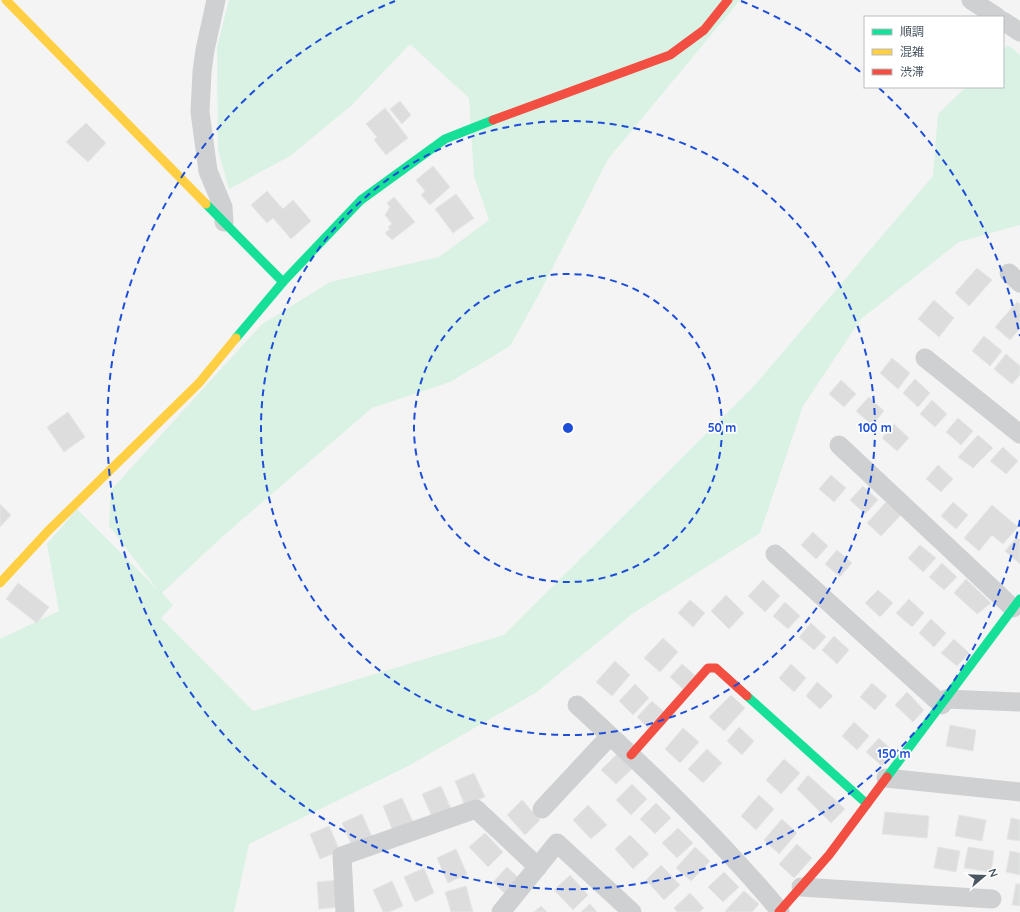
<svg xmlns="http://www.w3.org/2000/svg" width="1020" height="912" font-family="Quicksand,'Noto Sans JP',sans-serif">
<style>
.green{fill:#d9f2e3}
.building{fill:#ddddde;stroke:#e5e6e7}
.lines{fill:none;stroke-linecap:round;stroke-linejoin:round}
.street{stroke:#ced0d2;stroke-width:19}
.fast{stroke:#16e098;stroke-width:9}
.slow{stroke:#ffcf43;stroke-width:9}
.jam{stroke:#f24e42;stroke-width:9}
.ring{fill:none;stroke:#1d4ed8;stroke-width:2;stroke-dasharray:7 5}
.centre{fill:#1d4ed8;stroke:#fff;stroke-width:2}
.ring-label{font-size:12px;text-anchor:middle;font-weight:bold;fill:#1d4ed8;stroke:#fff;stroke-width:3.5;stroke-linejoin:round;paint-order:stroke}
</style>
<rect width="100%" height="100%" fill="#f4f4f4"/>
<!-- green -->
<polygon class="green" points="229,0 740,0 608,159 538,296 510,346 450,382 372,408 223,536 162,593 173,605 161,618 253,711 504,635 755,385 933,176 938,114 966,87 1003,87 1003,50 1008,45 1020,55 1020,225 959,242 861,319 803,406 760,533 632,614 537,692 408,766 249,844 234,912 0,912 0,639 59,611 47,544 77,509 158,590 109,526 111,490 261,325 330,282 439,257 489,220 474,176 469,98 410,44 351,106 290,156 229,189 218,150 217,47"/>
<!-- building -->
<g class="building">
<polygon points="400,101 411,115 402,124 390,109"/>
<polygon points="385,108 408,138 386,155 374,140 377,137 366,124"/>
<polygon points="86,123 106,143 88,162 66,142"/>
<polygon points="433,166 450,187 430,205 421,195 425,191 416,180"/>
<polygon points="267,191 283,209 293,200 311,221 291,239 273,218 267,223 251,205"/>
<polygon points="456,194 474,218 453,233 435,209"/>
<polygon points="394,197 415,222 392,240 385,233 390,229 388,227 392,224 385,215 390,207 387,203"/>
<polygon points="977,268 992,280 969,306 955,293"/>
<polygon points="934,300 954,318 939,337 918,319"/>
<polygon points="1017,302 1020,304 1020,328 1010,340 995,327"/>
<polygon points="984,336 1002,351 990,366 972,351"/>
<polygon points="1006,354 1020,366 1020,375 1012,384 994,369"/>
<polygon points="892,358 910,373 898,389 880,373"/>
<polygon points="915,379 930,393 918,407 903,393"/>
<polygon points="841,380 856,394 844,407 829,394"/>
<polygon points="869,397 884,411 872,425 856,411"/>
<polygon points="932,400 947,414 935,427 920,414"/>
<polygon points="68,412 85,437 64,452 47,427"/>
<polygon points="958,418 973,431 961,445 946,432"/>
<polygon points="894,424 909,438 897,451 882,438"/>
<polygon points="978,435 993,448 973,468 958,457"/>
<polygon points="1003,447 1018,461 1006,474 990,461"/>
<polygon points="938,465 953,479 941,492 926,479"/>
<polygon points="831,475 846,488 834,502 819,489"/>
<polygon points="863,486 878,500 865,514 850,500"/>
<polygon points="886,502 901,515 881,536 867,523"/>
<polygon points="953,502 968,515 956,529 941,516"/>
<polygon points="0,504 11,515 0,527"/>
<polygon points="992,505 1018,527 1003,544 992,535 979,551 964,538"/>
<polygon points="813,532 828,546 816,559 801,545"/>
<polygon points="1017,537 1020,540 1020,564 1005,551"/>
<polygon points="920,545 936,558 923,572 908,558"/>
<polygon points="837,550 852,563 840,577 825,564"/>
<polygon points="942,563 957,577 944,590 929,577"/>
<polygon points="966,579 991,603 977,614 954,593"/>
<polygon points="763,580 780,596 765,612 748,596"/>
<polygon points="18,583 49,607 37,623 6,599"/>
<polygon points="878,590 893,603 880,617 865,603"/>
<polygon points="726,595 744,613 729,629 711,611"/>
<polygon points="909,599 924,613 912,627 896,613"/>
<polygon points="690,600 705,613 693,627 678,613"/>
<polygon points="785,602 800,616 788,629 773,616"/>
<polygon points="931,619 946,633 934,647 919,633"/>
<polygon points="811,623 826,637 814,650 799,637"/>
<polygon points="834,636 849,650 837,664 822,650"/>
<polygon points="663,638 678,652 660,672 644,658"/>
<polygon points="954,639 969,653 957,666 941,653"/>
<polygon points="615,661 630,675 612,696 596,682"/>
<polygon points="682,664 697,677 685,691 670,677"/>
<polygon points="791,664 806,678 794,692 779,678"/>
<polygon points="817,682 833,696 820,709 806,696"/>
<polygon points="872,683 887,696 875,710 860,697"/>
<polygon points="635,684 649,698 633,715 619,701"/>
<polygon points="907,692 924,710 913,722 895,705"/>
<polygon points="731,695 745,708 724,731 709,717"/>
<polygon points="652,701 664,712 648,728 637,717"/>
<polygon points="854,722 869,736 857,750 842,736"/>
<polygon points="950,725 976,730 973,751 946,746"/>
<polygon points="739,727 754,741 742,755 727,741"/>
<polygon points="683,728 699,742 680,763 665,749"/>
<polygon points="879,738 894,752 882,766 866,752"/>
<polygon points="707,749 722,763 703,783 688,769"/>
<polygon points="617,754 632,769 616,784 601,770"/>
<polygon points="784,759 800,773 781,794 766,780"/>
<polygon points="474,773 485,797 465,806 455,781"/>
<polygon points="808,775 845,809 831,823 797,789"/>
<polygon points="632,784 647,799 631,815 616,800"/>
<polygon points="441,786 452,811 433,819 422,794"/>
<polygon points="759,795 774,809 756,830 741,816"/>
<polygon points="402,798 413,822 393,831 383,806"/>
<polygon points="522,800 540,820 525,835 507,815"/>
<polygon points="656,803 671,818 655,834 640,819"/>
<polygon points="588,805 607,825 591,839 573,820"/>
<polygon points="885,812 929,816 927,838 882,834"/>
<polygon points="362,814 373,839 353,848 342,823"/>
<polygon points="959,815 986,820 982,841 955,836"/>
<polygon points="1011,818 1020,820 1020,841 1007,839"/>
<polygon points="782,819 797,833 779,854 764,840"/>
<polygon points="329,826 340,851 320,859 310,834"/>
<polygon points="678,828 693,843 677,858 662,843"/>
<polygon points="485,833 503,852 488,867 469,847"/>
<polygon points="630,835 649,854 633,869 615,849"/>
<polygon points="797,844 812,858 794,878 779,864"/>
<polygon points="695,847 710,861 691,881 676,868"/>
<polygon points="938,847 960,851 956,872 934,868"/>
<polygon points="968,847 994,851 991,872 964,868"/>
<polygon points="456,849 467,874 448,883 437,858"/>
<polygon points="1010,851 1020,853 1020,875 1006,872"/>
<polygon points="661,865 680,885 664,900 646,880"/>
<polygon points="507,867 521,880 506,895 493,882"/>
<polygon points="424,868 434,893 415,902 404,877"/>
<polygon points="724,872 739,887 723,902 708,887"/>
<polygon points="570,875 588,895 573,910 554,890"/>
<polygon points="339,880 340,907 319,909 317,882"/>
<polygon points="392,881 403,906 389,912 383,912 373,890"/>
<polygon points="1016,884 1020,884 1020,906 1012,905"/>
<polygon points="466,886 473,912 451,912 445,892"/>
<polygon points="744,891 759,904 752,912 726,912 725,911"/>
<polygon points="690,893 704,908 700,912 677,912 674,908"/>
<polygon points="590,904 597,912 581,912"/>
<polygon points="541,906 547,912 534,912"/>
</g>
<g class="lines">
<!-- street -->
<g class="street">
<polyline points="216,0 205,50 202,72 200,112 208,171 223,207 224,222"/>
<polyline points="971,0 997,17"/>
<polyline points="1003,21 1020,32"/>
<polyline points="1009,273 1020,283"/>
<polyline points="925,358 1020,434"/>
<polyline points="839,445 1013,608"/>
<polyline points="775,554 942,705"/>
<polyline points="946,699 1020,702"/>
<path d="M577,705C648,770 718,837 780,911"/>
<polyline points="886,778 1020,792"/>
<polyline points="542,809 610,736"/>
<polyline points="801,887 992,899"/>
<polyline points="345,912 342,856 476,809 538,867"/>
<polyline points="501,912 557,843 632,912"/>
</g>
<!-- fast -->
<g class="fast">
<polyline points="206,204 283,282"/>
<polyline points="236,338 283,282 361,200 445,139 493,120"/>
<polyline points="747,696 867,804"/>
<polyline points="887,777 1020,599"/>
</g>
<!-- slow -->
<g class="slow">
<polyline points="6,0 206,204"/>
<polyline points="0,583 48,531 199,383 236,338"/>
</g>
<!-- jam -->
<g class="jam">
<polyline points="493,120 670,55 704,30 728,0"/>
<polyline points="631,755 708,668 716,668 747,696"/>
<polyline points="779,912 829,855 887,777"/>
</g>
</g>
<!-- distance rings -->
<g class="ring">
<circle cx="568" cy="428" r="154"/>
<circle cx="568" cy="428" r="307"/>
<path d="M1020 520A461 461 0 1 1 395 1M741 1A461 461 0 0 1 864 75M879 88A461 461 0 0 1 1020 336"/>
</g>
<circle cx="568" cy="428" r="6" class="centre"/>
<g class="ring-label">
<text x="722" y="432">50 m</text>
<text x="875" y="432">100 m</text>
<text x="894" y="758">150 m</text>
</g>
<!-- legend -->
<rect x="864" y="16" width="140" height="72" fill="#ffffff" stroke="#b7bbc0"/>
<rect x="872" y="29" width="20" height="6" fill="#16e098" stroke="#b7bbc0"/>
<text x="900" y="36" font-size="12" fill="#4a5661">順調</text>
<rect x="872" y="49" width="20" height="6" fill="#ffcf43" stroke="#b7bbc0"/>
<text x="900" y="56" font-size="12" fill="#4a5661">混雑</text>
<rect x="872" y="69" width="20" height="6" fill="#f24e42" stroke="#b7bbc0"/>
<text x="900" y="76" font-size="12" fill="#4a5661">渋滞</text>
<!-- north arrow -->
<g transform="translate(984 876) rotate(71)" stroke="#ffffff" stroke-width="3" paint-order="stroke">
<path d="M0-3L7 15L0 10L-7 15Z" fill="#4a5661"/>
<text y="-6" font-size="11" font-weight="bold" text-anchor="middle" fill="#4a5661">N</text>
</g>
</svg>
